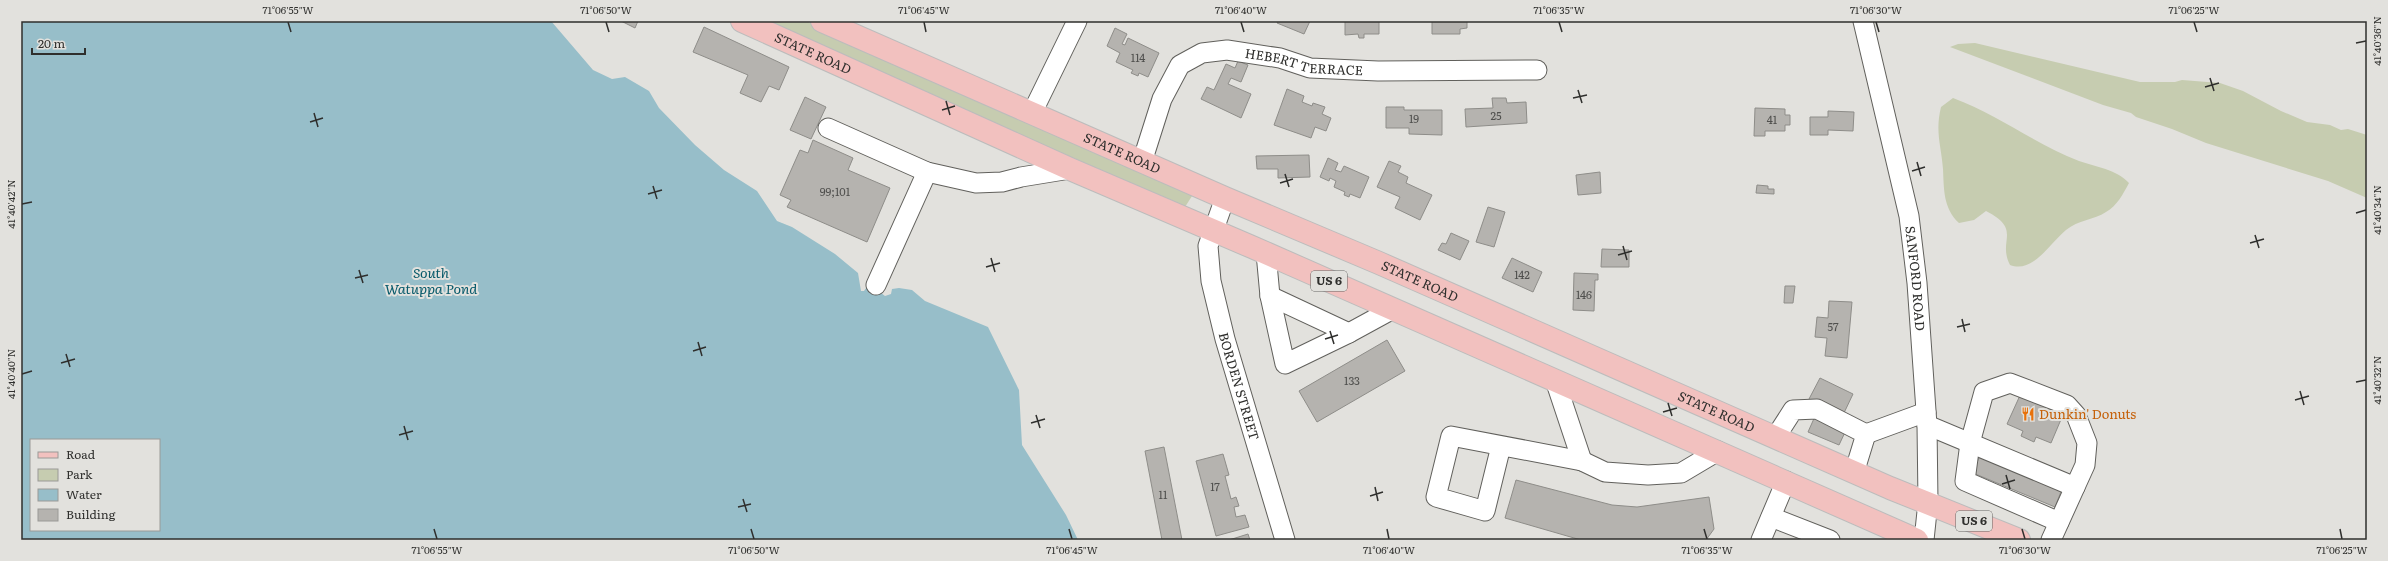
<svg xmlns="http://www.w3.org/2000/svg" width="2388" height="561" font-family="Literata,serif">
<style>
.green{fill:#c6ccb0}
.water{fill:#97bec9;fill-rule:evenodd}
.building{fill:#b5b3af;stroke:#8e8d89}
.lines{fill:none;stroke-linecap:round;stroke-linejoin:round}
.minor-casing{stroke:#61605c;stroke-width:21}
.major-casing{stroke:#bcbcbc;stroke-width:24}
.minor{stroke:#fff;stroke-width:19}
.major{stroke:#f2c1bf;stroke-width:22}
.ticks{fill:none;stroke:#2f2f2d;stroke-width:1.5}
.labels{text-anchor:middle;stroke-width:4;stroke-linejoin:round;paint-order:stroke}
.number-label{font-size:11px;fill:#50504e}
.shield{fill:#e2e1dd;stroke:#656462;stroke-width:1}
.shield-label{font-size:12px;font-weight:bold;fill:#2f2f2d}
.street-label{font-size:13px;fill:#2f2f2d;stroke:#e2e1dd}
.food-label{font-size:13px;fill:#c56008;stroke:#e2e1dd;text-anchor:start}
.water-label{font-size:14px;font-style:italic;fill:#06596a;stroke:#e2e1dd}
.neatline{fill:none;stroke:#2f2f2d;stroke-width:1.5}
.ticks-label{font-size:10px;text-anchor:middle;fill:#2f2f2d}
</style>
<rect width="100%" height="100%" fill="#e2e1dd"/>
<!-- green -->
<g class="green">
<polygon points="762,21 806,21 1188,190 1192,196 1185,207"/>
<polygon points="1975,43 2140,82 2175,82 2182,80 2220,83 2243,91 2281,111 2307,122 2330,125 2341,130 2348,129 2367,135 2367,198 2328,181 2206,143 2172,129 2136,117 2131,113 2103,105 1950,47 1958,44"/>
<path d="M1953,98C1997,114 2035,144 2079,161C2096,167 2116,169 2129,183C2123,194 2117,206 2106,212C2094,220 2078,220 2066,230C2050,243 2033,274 2010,265C1997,240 2023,230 1986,211L1974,220L1959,223C1943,208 1944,189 1943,169C1941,144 1935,132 1941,107Z"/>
</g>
<!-- water -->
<path class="water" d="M21,21H551L593,70L612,79L625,77L649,91L659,108L695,145L724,170L757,191L777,221L792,227L835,254L858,273L861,291H864L869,284L885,296L891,294L892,289L899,288L912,290L925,301L988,327L1019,390L1022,445L1066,515L1078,540H21ZM31,440H159V530H31Z"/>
<!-- building -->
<g class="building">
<polygon points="621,21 638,21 635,28"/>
<polygon points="1278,21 1310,21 1304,34 1277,23"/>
<polygon points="1345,21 1389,21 1379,21 1379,34 1364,34 1364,38 1359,38 1358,34 1345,35"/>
<polygon points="1432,21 1467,21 1467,28 1460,29 1460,34 1432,34"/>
<polygon points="704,27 789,67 779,90 769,86 761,102 740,93 748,75 693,52"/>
<polygon points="1115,28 1127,34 1122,44 1125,45 1128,38 1159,53 1148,77 1139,73 1138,76 1131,73 1133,70 1116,62 1120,53 1107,46"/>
<polygon points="1238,61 1248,65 1241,82 1231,78 1228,84 1251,94 1241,118 1201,99 1207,87 1214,90 1226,64 1235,68"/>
<polygon points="1287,89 1304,96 1302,102 1312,106 1313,103 1325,107 1322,114 1331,118 1326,131 1315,127 1311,138 1274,125"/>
<polygon points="805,97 826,107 811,139 790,130"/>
<polygon points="1492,98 1506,98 1507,103 1526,102 1527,123 1466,127 1465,109 1493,108"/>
<polygon points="1386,107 1404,107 1404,110 1442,110 1442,135 1409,134 1409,128 1386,128"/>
<polygon points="1755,108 1785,109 1785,115 1790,115 1790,125 1785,125 1785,131 1765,131 1765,136 1754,136"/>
<polygon points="1828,111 1854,112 1853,131 1828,130 1828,135 1810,135 1810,117 1828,117"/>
<polygon points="813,140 853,158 848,170 890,188 867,242 787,207 791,200 780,195 800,150 808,153"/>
<polygon points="1309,155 1310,177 1278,178 1278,169 1257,169 1256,156"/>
<polygon points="1328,158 1338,163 1335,170 1341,172 1344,166 1369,177 1360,198 1350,194 1349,197 1344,195 1345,192 1334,187 1336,181 1330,178 1329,181 1320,177"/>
<polygon points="1389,161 1401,166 1398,172 1408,177 1406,183 1432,195 1420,220 1395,208 1400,197 1377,187"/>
<polygon points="1600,172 1601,193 1578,195 1576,175"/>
<polygon points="1757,185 1768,186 1768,189 1774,189 1774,194 1756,193"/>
<polygon points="1488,207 1505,212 1494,247 1476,242"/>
<polygon points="1451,233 1469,241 1460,260 1438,250 1442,243 1446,244"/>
<polygon points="1602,249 1629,250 1629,267 1601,267"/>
<polygon points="1512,258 1542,272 1533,292 1502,278"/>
<polygon points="1574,273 1598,274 1598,280 1595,280 1594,311 1573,310"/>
<polygon points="1785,286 1795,286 1793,303 1784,303"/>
<polygon points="1829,301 1852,302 1847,358 1825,356 1827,338 1815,337 1817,317 1828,318"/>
<polygon points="1387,340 1405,371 1317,422 1299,391"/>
<polygon points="1820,378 1853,394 1843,415 1809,399"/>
<polygon points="2022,391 2065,410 2051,443 2036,437 2034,442 2021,436 2023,431 2007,424"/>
<polygon points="1816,414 1847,428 1839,445 1808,432"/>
<polygon points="1164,447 1182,540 1162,540 1145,451"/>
<polygon points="1223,454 1229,475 1225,476 1231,499 1236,497 1239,506 1234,507 1236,517 1245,515 1249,527 1216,536 1196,461"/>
<polygon points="1980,455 2062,489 2055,507 1973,473"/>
<polygon points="1516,480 1612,505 1637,507 1709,497 1714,529 1706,540 1581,540 1505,518"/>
<polygon points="1248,534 1250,540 1229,540"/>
</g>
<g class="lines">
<!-- minor casing -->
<g class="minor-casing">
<g id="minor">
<path id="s1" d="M1863,21L1909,216L1917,283L1927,425L1928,502L1924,540"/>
<polyline points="1032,113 1077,21"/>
<polyline points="828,128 927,172 976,183 1002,182 1021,177 1070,169"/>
<path id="s2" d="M1142,162L1162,99L1180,65L1202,53L1227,50L1280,58L1310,68L1378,71L1537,70"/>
<path id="s3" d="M1225,198L1208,246L1211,281L1225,339L1285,540"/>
<polyline points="1266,253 1270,296 1285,364 1349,333 1393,309"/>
<polyline points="876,285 927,172"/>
<polyline points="1270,296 1349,333"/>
<polyline points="1555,380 1582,461"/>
<polyline points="1927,425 2075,487 2051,540"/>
<polyline points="1866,434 1926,412"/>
<polyline points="1775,438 1793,410 1817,409 1866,434 1854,473"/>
<polyline points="1501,446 1485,511 1436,497 1451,436 1582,461 1605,472 1648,475 1681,473 1718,451"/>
<polyline points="1771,517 1830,540"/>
<polyline points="2059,522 1965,481 1970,443 1984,392 2010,383 2067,405 2076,415 2087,443 2085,465 2075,487"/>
<polyline points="1761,540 1786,481"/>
</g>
</g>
<!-- major casing -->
<g class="major-casing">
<g id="major">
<path id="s4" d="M742,21L1070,169L1252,247L1917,540"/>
<path id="s5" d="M822,21L1225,198L1379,263L1890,488L2019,540"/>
</g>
</g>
<!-- minor -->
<use href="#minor" class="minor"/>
<!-- major -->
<use href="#major" class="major"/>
</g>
<!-- ticks -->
<path class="ticks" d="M288,22L291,32M606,22L609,32M924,22L926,32M1241,22L1244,32M1559,22L1562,32M1876,22L1879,32M2194,22L2197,32M2356,43L2366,41M2210,78L2214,91M2205,87L2219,83M1578,90L1582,103M1573,98L1587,95M946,101L950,115M942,110L955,106M314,113L318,127M310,122L323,118M1917,162L1921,176M1912,171L1925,167M1285,174L1289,187M1280,183L1293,179M653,186L657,199M648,194L662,190M22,204L32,202M2356,213L2366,210M2255,235L2259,248M2250,243L2264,239M1623,246L1627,260M1618,255L1632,251M991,258L995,272M986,267L1000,263M359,270L363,283M355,278L368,275M1962,319L1965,332M1957,327L1970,324M1330,331L1334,344M1325,339L1338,335M698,342L702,356M693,351L706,347M66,354L70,367M61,363L75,359M22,374L32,371M2356,382L2366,380M2300,391L2304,405M2295,400L2309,396M1668,403L1672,416M1663,412L1677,408M1036,415L1040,428M1031,423L1045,419M404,426L408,440M399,435L413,431M2006,475L2010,489M2002,484L2015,480M1375,487L1378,501M1370,496L1383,492M743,499L747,512M738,507L751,504M434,529L437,539M751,529L754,539M1069,529L1072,539M1387,529L1389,539M1704,529L1707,539M2022,529L2025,539M2340,529L2342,539"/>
<!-- icons -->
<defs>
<g id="restaurant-bare" transform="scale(1.08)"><path d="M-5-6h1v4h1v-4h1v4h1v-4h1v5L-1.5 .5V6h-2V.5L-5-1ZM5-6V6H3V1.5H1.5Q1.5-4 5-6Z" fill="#e8710a" stroke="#e2e1dd" stroke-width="2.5" paint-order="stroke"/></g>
</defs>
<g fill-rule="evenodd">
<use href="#restaurant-bare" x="2028" y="414"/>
</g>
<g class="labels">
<!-- number labels -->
<g class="number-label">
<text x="1138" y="62">114</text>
<text x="1496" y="120">25</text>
<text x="1414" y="123">19</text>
<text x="1772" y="124">41</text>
<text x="835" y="196">99;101</text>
<text x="1522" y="279">142</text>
<text x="1584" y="299">146</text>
<text x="1833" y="331">57</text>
<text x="1352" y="385">133</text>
<text x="1215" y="491">17</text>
<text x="1163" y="499">11</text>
</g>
<!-- shield labels -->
<g class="shield">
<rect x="1311" y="271" width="36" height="20" rx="3"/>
<rect x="1956" y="511" width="36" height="20" rx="3"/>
</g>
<g class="shield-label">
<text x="1329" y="285">US 6</text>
<text x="1974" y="525">US 6</text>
</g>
<!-- street labels -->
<g class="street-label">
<text dy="5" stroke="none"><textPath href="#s4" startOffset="78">STATE ROAD</textPath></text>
<text dy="5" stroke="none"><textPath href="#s2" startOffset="233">HEBERT TERRACE</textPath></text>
<text dy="5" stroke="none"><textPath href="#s5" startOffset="328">STATE ROAD</textPath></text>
<text dy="5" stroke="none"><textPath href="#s1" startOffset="263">SANFORD ROAD</textPath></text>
<text dy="5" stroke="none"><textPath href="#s5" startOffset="652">STATE ROAD</textPath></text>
<text dy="5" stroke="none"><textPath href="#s3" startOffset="195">BORDEN STREET</textPath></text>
<text dy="5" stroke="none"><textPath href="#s5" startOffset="976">STATE ROAD</textPath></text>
</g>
<!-- food labels -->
<g class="food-label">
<text x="2039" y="419">Dunkin' Donuts</text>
</g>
<!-- water labels -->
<g class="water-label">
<text x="431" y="278">South<tspan x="431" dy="16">Watuppa Pond</tspan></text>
</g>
</g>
<!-- border -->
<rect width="2388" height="561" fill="none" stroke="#e2e1dd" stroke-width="44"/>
<!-- legend -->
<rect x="30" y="439" width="130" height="92" fill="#e2e1dd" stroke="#9a9a97"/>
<rect x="38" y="452" width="20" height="6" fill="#f2c1bf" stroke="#9a9a97"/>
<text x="66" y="459" font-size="12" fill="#2f2f2d">Road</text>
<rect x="38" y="469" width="20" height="12" fill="#c6ccb0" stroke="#9a9a97"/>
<text x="66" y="479" font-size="12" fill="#2f2f2d">Park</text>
<rect x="38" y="489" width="20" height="12" fill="#97bec9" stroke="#9a9a97"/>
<text x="66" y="499" font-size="12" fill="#2f2f2d">Water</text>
<rect x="38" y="509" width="20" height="12" fill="#b5b3af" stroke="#9a9a97"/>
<text x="66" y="519" font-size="12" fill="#2f2f2d">Building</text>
<!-- scale -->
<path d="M32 48v6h53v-6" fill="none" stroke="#2f2f2d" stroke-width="2"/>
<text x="38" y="48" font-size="12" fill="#2f2f2d" stroke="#e2e1dd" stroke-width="3" paint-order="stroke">20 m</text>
<rect x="22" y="22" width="2344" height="517" class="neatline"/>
<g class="ticks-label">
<text x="288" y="14">71°06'55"W</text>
<text x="606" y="14">71°06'50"W</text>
<text x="924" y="14">71°06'45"W</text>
<text x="1241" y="14">71°06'40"W</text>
<text x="1559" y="14">71°06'35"W</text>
<text x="1876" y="14">71°06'30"W</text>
<text x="2194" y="14">71°06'25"W</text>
<text transform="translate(2377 41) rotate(-90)" y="4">41°40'36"N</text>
<text transform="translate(11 204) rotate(-90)" y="4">41°40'42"N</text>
<text transform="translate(2377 210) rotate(-90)" y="4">41°40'34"N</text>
<text transform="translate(11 374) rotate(-90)" y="4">41°40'40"N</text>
<text transform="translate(2377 380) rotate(-90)" y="4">41°40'32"N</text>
<text x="437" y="554">71°06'55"W</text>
<text x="754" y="554">71°06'50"W</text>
<text x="1072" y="554">71°06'45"W</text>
<text x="1389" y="554">71°06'40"W</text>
<text x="1707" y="554">71°06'35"W</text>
<text x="2025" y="554">71°06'30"W</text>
<text x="2342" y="554">71°06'25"W</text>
</g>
</svg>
